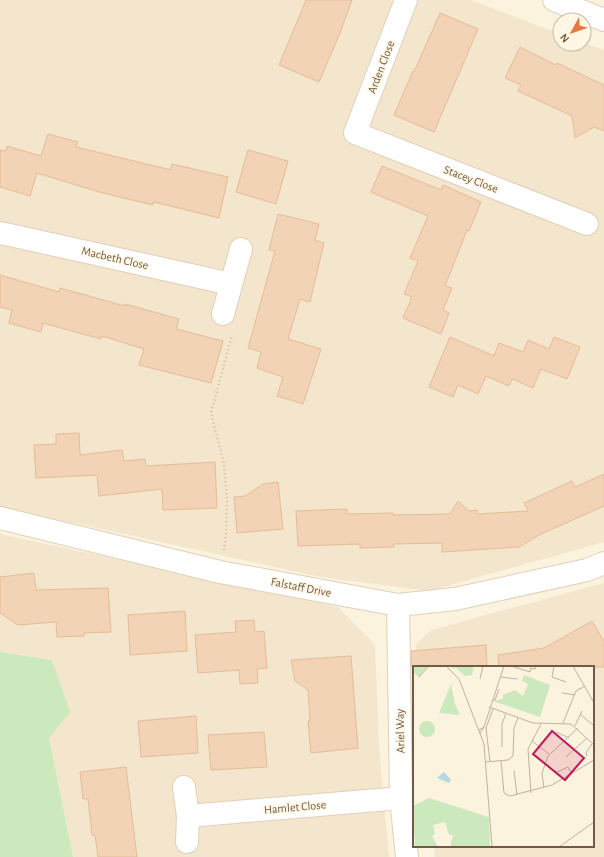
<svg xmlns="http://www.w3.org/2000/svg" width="604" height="857" font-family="'Alegreya Sans',sans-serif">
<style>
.residential{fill:#f4e6cc}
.park{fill:#cbe9bd}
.building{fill:#f2d3b5;stroke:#e4bc96}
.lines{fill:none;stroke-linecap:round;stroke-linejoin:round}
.minor-casing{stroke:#e0d0ba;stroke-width:24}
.path{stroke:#d6b799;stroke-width:2.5;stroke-dasharray:1 3;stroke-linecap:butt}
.minor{stroke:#fff;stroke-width:22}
.labels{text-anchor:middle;stroke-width:3;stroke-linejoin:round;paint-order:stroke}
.street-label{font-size:12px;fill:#725a46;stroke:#fff7e4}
.inset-road{fill:none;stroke:#c1b19c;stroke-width:1}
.view{fill:#c2185b;fill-opacity:0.15;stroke:#c2185b;stroke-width:2}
.inset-edge{fill:none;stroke:#725a46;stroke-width:2}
</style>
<rect width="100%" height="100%" fill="#fcf3de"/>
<!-- residential -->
<g class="residential">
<polygon points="0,0 471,0 560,34 560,44 584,44 584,43 604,50 604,542 429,591 321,577 0,507"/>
<polygon points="0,534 338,607 375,645 379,748 389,857 73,857 49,738 52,660 0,652"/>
<polygon points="604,583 604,857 435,857 434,846 593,846 593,667 418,667 416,644 431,630"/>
</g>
<!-- park -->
<polygon class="park" points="0,652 52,660 70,712 49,738 73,857 0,857"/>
<!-- building -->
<g class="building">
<polygon points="306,0 352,0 340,33 319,82 279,65"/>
<polygon points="440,13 478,29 434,132 394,115 413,71 414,72"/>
<polygon points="520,47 556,65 557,63 604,85 604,131 594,127 575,138 572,116 518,91 521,85 505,78"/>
<polygon points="48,134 78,142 76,147 171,170 172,164 228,177 219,218 154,202 153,205 99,192 37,173 30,196 0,187 0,150 6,151 7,146 41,156"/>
<polygon points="248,150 288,161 276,204 236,192"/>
<polygon points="382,166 441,190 443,185 481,202 469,231 467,230 445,286 452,288 443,310 449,313 441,334 403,318 412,297 404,294 418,261 410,258 428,216 371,192"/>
<polygon points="278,214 319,224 315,240 324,243 310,302 300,299 288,339 321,349 303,404 277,396 283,377 257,368 261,352 248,348 275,251 269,250"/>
<polygon points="0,275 59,292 60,288 125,306 125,304 179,319 176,329 223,341 211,383 139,365 144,349 102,336 101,339 43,323 41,332 9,323 12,310 0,307"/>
<polygon points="450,337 494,356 499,343 523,352 528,340 549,349 554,337 580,347 567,379 541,369 533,388 512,379 509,386 486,376 478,394 458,385 453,397 429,387"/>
<polygon points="79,433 80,455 122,450 124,461 145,459 146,466 215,462 217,508 163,510 162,489 99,496 97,475 36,478 34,445 56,444 56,434"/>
<polygon points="604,474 604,506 541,534 519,547 442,552 442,543 394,544 394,547 360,548 360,544 298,546 296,511 347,509 347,514 393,513 393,515 450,514 458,501 469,511 477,510 477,514 528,511 524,503 572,481 575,487"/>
<polygon points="278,482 283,529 237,533 234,497 245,496 263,484"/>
<polygon points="34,573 36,590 108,588 111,632 84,633 84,636 57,637 56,622 18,625 0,613 0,577"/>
<polygon points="185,611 187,651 130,655 128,615"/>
<polygon points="254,620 255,632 264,631 267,668 257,669 258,683 240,684 239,670 198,673 195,635 236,632 235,621"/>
<polygon points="592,621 604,641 604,667 499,667 498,655 544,648"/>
<polygon points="486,645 487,667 411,667 411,651"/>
<polygon points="351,656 358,748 311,753 308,721 310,721 308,690 295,681 291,660"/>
<polygon points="196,716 198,753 141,757 138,721"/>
<polygon points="264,732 267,767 211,770 208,735"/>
<polygon points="126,767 137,857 98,857 95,835 92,835 88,799 83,799 80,772"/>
</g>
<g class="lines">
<!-- minor casing -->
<g class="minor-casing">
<g id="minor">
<polyline points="406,0 355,133 587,224"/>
<polyline points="554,0 604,20"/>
<polyline points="0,233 10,235 231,284"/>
<polyline points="223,314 241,249"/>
<polyline points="0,518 220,572 398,605 455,599 587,570 604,563"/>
<polyline points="398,605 401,798 407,857"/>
<polyline points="184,787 188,816 187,842"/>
<polyline points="188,816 401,798"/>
</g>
</g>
<!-- path -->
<polyline class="path" points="224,550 226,536 227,499 224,464 211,413 232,335"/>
<!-- minor -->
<use href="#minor" class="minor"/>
</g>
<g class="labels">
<!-- street labels -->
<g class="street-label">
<text transform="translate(381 67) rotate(-69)" y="4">Arden Close</text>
<text transform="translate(471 179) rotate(21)" y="4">Stacey Close</text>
<text transform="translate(115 258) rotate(13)" y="4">Macbeth Close</text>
<text transform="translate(301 587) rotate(11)" y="4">Falstaff Drive</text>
<text transform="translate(400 731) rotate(-91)" y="4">Ariel Way</text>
<text transform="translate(295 807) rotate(-5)" y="4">Hamlet Close</text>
</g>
</g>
<!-- overview -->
<g transform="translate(413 666)">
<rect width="181" height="181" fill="#fcf3de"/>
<path d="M0,0H13L14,1L6,11L0,6ZM38,18L42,38L47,49L26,47ZM16,132L76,151L77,181H37L40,169H36L32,156L20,159L22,168L19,170L25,181H2L0,140Z" fill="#cbe9bd"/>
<path d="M6 63a8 8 0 1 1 16 0a8 8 0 1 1-16 0Z" fill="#cbe9bd"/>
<path d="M36,0H61L59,9L52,10L42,1L41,3ZM111,9L137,19L127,51L80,35L90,33V29L102,24L110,30L115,18L109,15Z" fill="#cbe9bd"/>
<path d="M31,106L38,114L36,117L24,112Z" fill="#b3d9e5"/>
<path class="inset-road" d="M33,0L46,13L71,78L79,181M98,0L117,6L118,2L122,3L123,0M141,0L139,11L153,16M160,0L181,37M6,11L16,0M88,11L104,13M67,13L70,0M149,27L162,29M79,34H82L86,23M76,41L120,57L158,58L181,79M167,48L181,60M150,57L163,25L172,20M162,60L169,45M71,61L91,0M66,64L71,61L67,67M143,66L156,72M119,75L136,88M89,81V58L93,47M174,90L173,87L179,78M153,91L174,72M88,95L91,127L97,130L139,119L181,94M72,96L95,94L100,90L101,62L105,52M77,96L73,62L80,43M101,105L104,129M144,106L155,101L159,109M131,122L129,107L135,90L165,62M118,127L115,83L128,58M146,181L181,156"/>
<path class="view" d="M139,65L171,92L152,114L120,88Z"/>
<rect width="181" height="181" class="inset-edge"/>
</g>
<!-- north arrow -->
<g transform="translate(572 32) rotate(230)"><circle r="19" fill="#fff7e4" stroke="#c7b8a5"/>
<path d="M0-3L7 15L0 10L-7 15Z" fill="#e97741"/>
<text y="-6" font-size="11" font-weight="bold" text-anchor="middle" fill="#725a46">N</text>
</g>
</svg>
